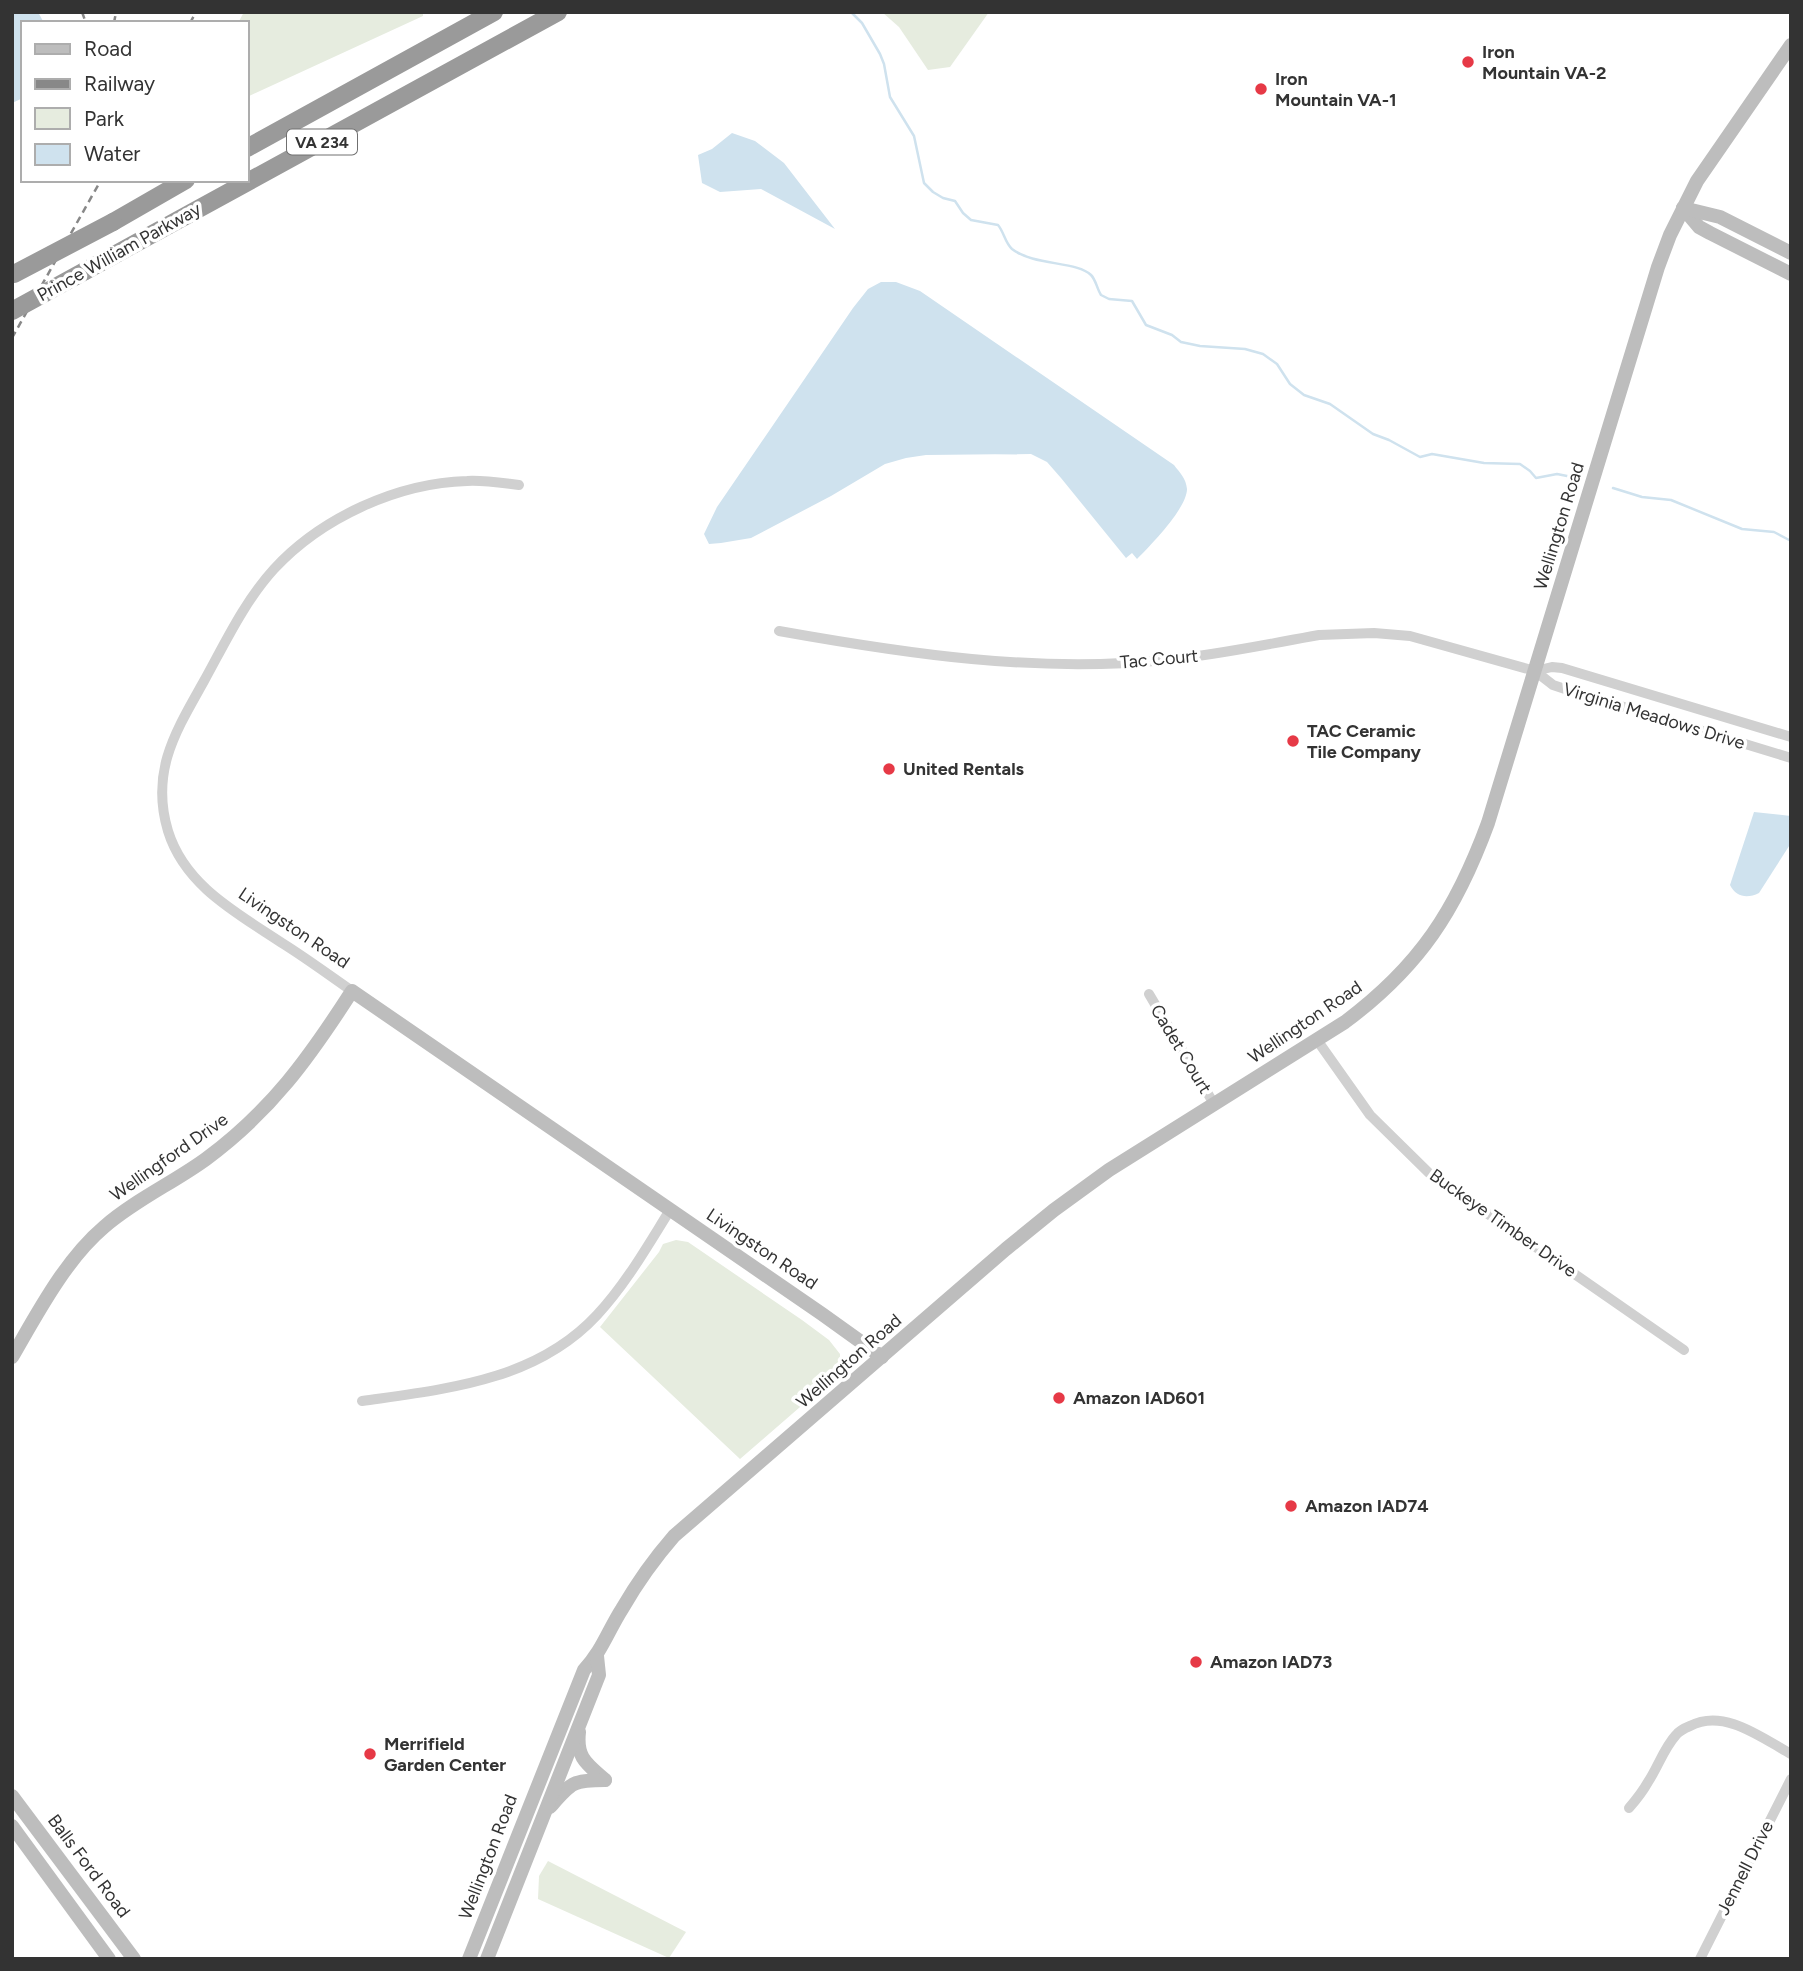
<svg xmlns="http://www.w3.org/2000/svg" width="1803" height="1971" font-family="Figtree,sans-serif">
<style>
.green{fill:#e6ecdf}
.water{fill:#cfe2ee}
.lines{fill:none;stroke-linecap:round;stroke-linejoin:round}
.stream{stroke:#cfe2ee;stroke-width:2.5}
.street{stroke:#d0d0d0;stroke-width:10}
.secondary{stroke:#bdbdbd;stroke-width:14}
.highway{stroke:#9a9a9a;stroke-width:18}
.rail{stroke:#888;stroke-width:2.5;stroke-dasharray:7 5;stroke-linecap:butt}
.highway-bridge{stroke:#9a9a9a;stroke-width:18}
.poi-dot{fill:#e63946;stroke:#fff;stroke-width:2.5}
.labels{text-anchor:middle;stroke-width:7;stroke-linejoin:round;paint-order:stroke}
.shield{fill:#fff;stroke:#707070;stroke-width:2}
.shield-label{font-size:16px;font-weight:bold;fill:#333}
.poi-label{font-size:18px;font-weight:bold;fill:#333;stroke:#fff;text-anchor:start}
.street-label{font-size:18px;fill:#333;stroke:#fff}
</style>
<rect width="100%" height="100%" fill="#fff"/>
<!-- green -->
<g class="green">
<polygon points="244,12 423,12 423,16 247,97 247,23 238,23"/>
<polygon points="882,12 989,12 950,67 928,70 899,27"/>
<polygon points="676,1240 688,1242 802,1320 829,1340 840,1354 840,1366 830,1381 740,1459 600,1327 659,1252 663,1244"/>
<polygon points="548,1861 686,1932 669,1958 538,1899 539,1876"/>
</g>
<!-- water -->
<g class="water">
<polygon points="12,12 38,12 44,23 23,23 23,98 12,103"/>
<polygon points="732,133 755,141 784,163 835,229 761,189 720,192 702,183 698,155 712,149"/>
<path d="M881,282H896L920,291L1174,465C1180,473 1186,478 1187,489C1187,508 1151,545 1137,559L1132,553L1126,558L1061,478L1047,462L1031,454L926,455L906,458L885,464L831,496L751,538L721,543L709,544L704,534L717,507L853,308L868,289Z"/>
<path d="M1754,812L1791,816V843L1759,893C1747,899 1736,897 1730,885Z"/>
</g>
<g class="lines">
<!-- stream -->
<g class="stream">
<path d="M851,12L862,23L880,54L884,64L890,97L914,136L924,183L933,192L943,198L955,201L963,213L971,220L998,225C1004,232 1005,243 1012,249C1034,266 1077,261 1091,275C1096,280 1097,289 1101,295L1109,299L1132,301L1146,325L1172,335L1181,342L1200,346L1245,349L1263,354L1277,364L1290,384L1304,395L1330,404L1373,434L1389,440L1420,457L1432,454L1484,463L1520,464L1530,471L1536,478L1557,474L1572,477"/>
<polyline points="1613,488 1642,497 1671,500 1742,529 1774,532 1791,541"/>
</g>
<!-- street -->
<g class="street">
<path d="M779,631C908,654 1035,673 1166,660C1217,655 1268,644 1319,635L1374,633L1410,636L1535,671L1553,685L1565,689L1791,758"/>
<polyline points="1535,671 1552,667 1562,668 1791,737"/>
<path d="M352,991C329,975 306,958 282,943C237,913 185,886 168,831C150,771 176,731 204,681C225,643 244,602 274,569C321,518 397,483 467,481C484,480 502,483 519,485"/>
<polyline points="1149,994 1214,1104"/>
<polyline points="1317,1040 1370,1115 1429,1173 1684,1350"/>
<path d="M362,1401C446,1389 536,1381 597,1315C626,1284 648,1245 670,1210"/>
<path d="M1629,1808C1636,1800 1643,1791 1648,1782C1658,1767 1664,1748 1676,1735C1680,1730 1685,1728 1690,1726C1724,1708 1762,1738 1791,1754"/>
<polyline points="1700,1959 1791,1779"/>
</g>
<!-- secondary -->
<g class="secondary">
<polyline points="1683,208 1699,227 1710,233 1791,274"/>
<polyline points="1683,208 1720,217 1791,253"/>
<path d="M12,1357C37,1314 65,1260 104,1227C135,1200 173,1183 206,1159C271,1111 309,1058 352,991L822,1314L882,1357"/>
<path d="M579,1732C576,1758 587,1764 605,1780"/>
<polyline points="12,1796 134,1959"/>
<path d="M550,1807C571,1783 572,1780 605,1780"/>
<polyline points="12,1826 109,1959"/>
<path d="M469,1959L584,1670C602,1651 608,1631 622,1609C637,1583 654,1559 674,1536L1006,1249L1054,1210L1109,1170L1345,1022C1420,966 1456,910 1488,823L1658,267L1670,235L1697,181L1791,45"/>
<polyline points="487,1959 599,1675 597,1656"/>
</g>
<!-- highway -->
<g class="highway">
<polyline points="247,148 494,12"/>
<polyline points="113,222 186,180"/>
<polyline points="85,271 558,12"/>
</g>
<!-- rail -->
<g class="rail">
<polyline points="82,12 86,23"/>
<polyline points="114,23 116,12"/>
<polyline points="190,23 196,12"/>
<polyline points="12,338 101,180"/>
</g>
<!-- highway-bridge -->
<g class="highway-bridge">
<polyline points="14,274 113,222"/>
<polyline points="12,311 85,271"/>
</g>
</g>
<!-- markers -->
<g class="poi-dot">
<circle cx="1468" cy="62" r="7"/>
<circle cx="1261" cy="89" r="7"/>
<circle cx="1293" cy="741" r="7"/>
<circle cx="889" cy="769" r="7"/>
<circle cx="1059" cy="1398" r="7"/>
<circle cx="1291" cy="1506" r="7"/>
<circle cx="1196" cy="1662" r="7"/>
<circle cx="370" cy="1754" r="7"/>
</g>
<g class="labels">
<!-- shield labels -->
<rect class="shield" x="287" y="129.5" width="70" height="25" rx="5"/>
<g class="shield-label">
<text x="322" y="148">VA 234</text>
</g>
<!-- poi labels -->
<g class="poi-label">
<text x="1482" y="58">Iron<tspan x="1482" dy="21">Mountain VA-2</tspan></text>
<text x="1275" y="85">Iron<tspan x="1275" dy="21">Mountain VA-1</tspan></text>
<text x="1307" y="737">TAC Ceramic<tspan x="1307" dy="21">Tile Company</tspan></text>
<text x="903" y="775">United Rentals</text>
<text x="1073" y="1404">Amazon IAD601</text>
<text x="1305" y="1512">Amazon IAD74</text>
<text x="1210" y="1668">Amazon IAD73</text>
<text x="384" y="1750">Merrifield<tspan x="384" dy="21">Garden Center</tspan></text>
</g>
<!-- street labels -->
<g class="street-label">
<text transform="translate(119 252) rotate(-29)" y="6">Prince William Parkway</text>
<text transform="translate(1559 526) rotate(-73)" y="6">Wellington Road</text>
<text transform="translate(1159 659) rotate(-5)" y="6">Tac Court</text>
<text transform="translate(1654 716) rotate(17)" y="6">Virginia Meadows Drive</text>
<text transform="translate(294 928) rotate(34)" y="6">Livingston Road</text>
<text transform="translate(1305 1022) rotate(-34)" y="6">Wellington Road</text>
<text transform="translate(1181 1049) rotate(59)" y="6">Cadet Court</text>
<text transform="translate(169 1157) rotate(-35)" y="6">Wellingford Drive</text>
<text transform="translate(1503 1223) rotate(35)" y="6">Buckeye Timber Drive</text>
<text transform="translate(762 1249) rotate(34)" y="6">Livingston Road</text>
<text transform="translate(849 1361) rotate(-41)" y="6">Wellington Road</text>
<text transform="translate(488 1857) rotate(-69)" y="6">Wellington Road</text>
<text transform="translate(89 1866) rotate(53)" y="6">Balls Ford Road</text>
<text transform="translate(1745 1868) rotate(-63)" y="6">Jennell Drive</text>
</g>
</g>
<!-- border -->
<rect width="1803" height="1971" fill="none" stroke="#333333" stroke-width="28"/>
<!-- legend -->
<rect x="21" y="21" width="228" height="161" fill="#ffffff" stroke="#adadad" stroke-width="2"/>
<rect x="35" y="44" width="35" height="10" fill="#bdbdbd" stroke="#adadad" stroke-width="2"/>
<text x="84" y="56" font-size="21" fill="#333333">Road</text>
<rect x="35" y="79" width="35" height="10" fill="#888888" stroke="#adadad" stroke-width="2"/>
<text x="84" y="91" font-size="21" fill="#333333">Railway</text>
<rect x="35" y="108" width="35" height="21" fill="#e6ecdf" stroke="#adadad" stroke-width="2"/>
<text x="84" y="126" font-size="21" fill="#333333">Park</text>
<rect x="35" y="144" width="35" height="21" fill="#cfe2ee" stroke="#adadad" stroke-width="2"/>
<text x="84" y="161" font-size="21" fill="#333333">Water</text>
</svg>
